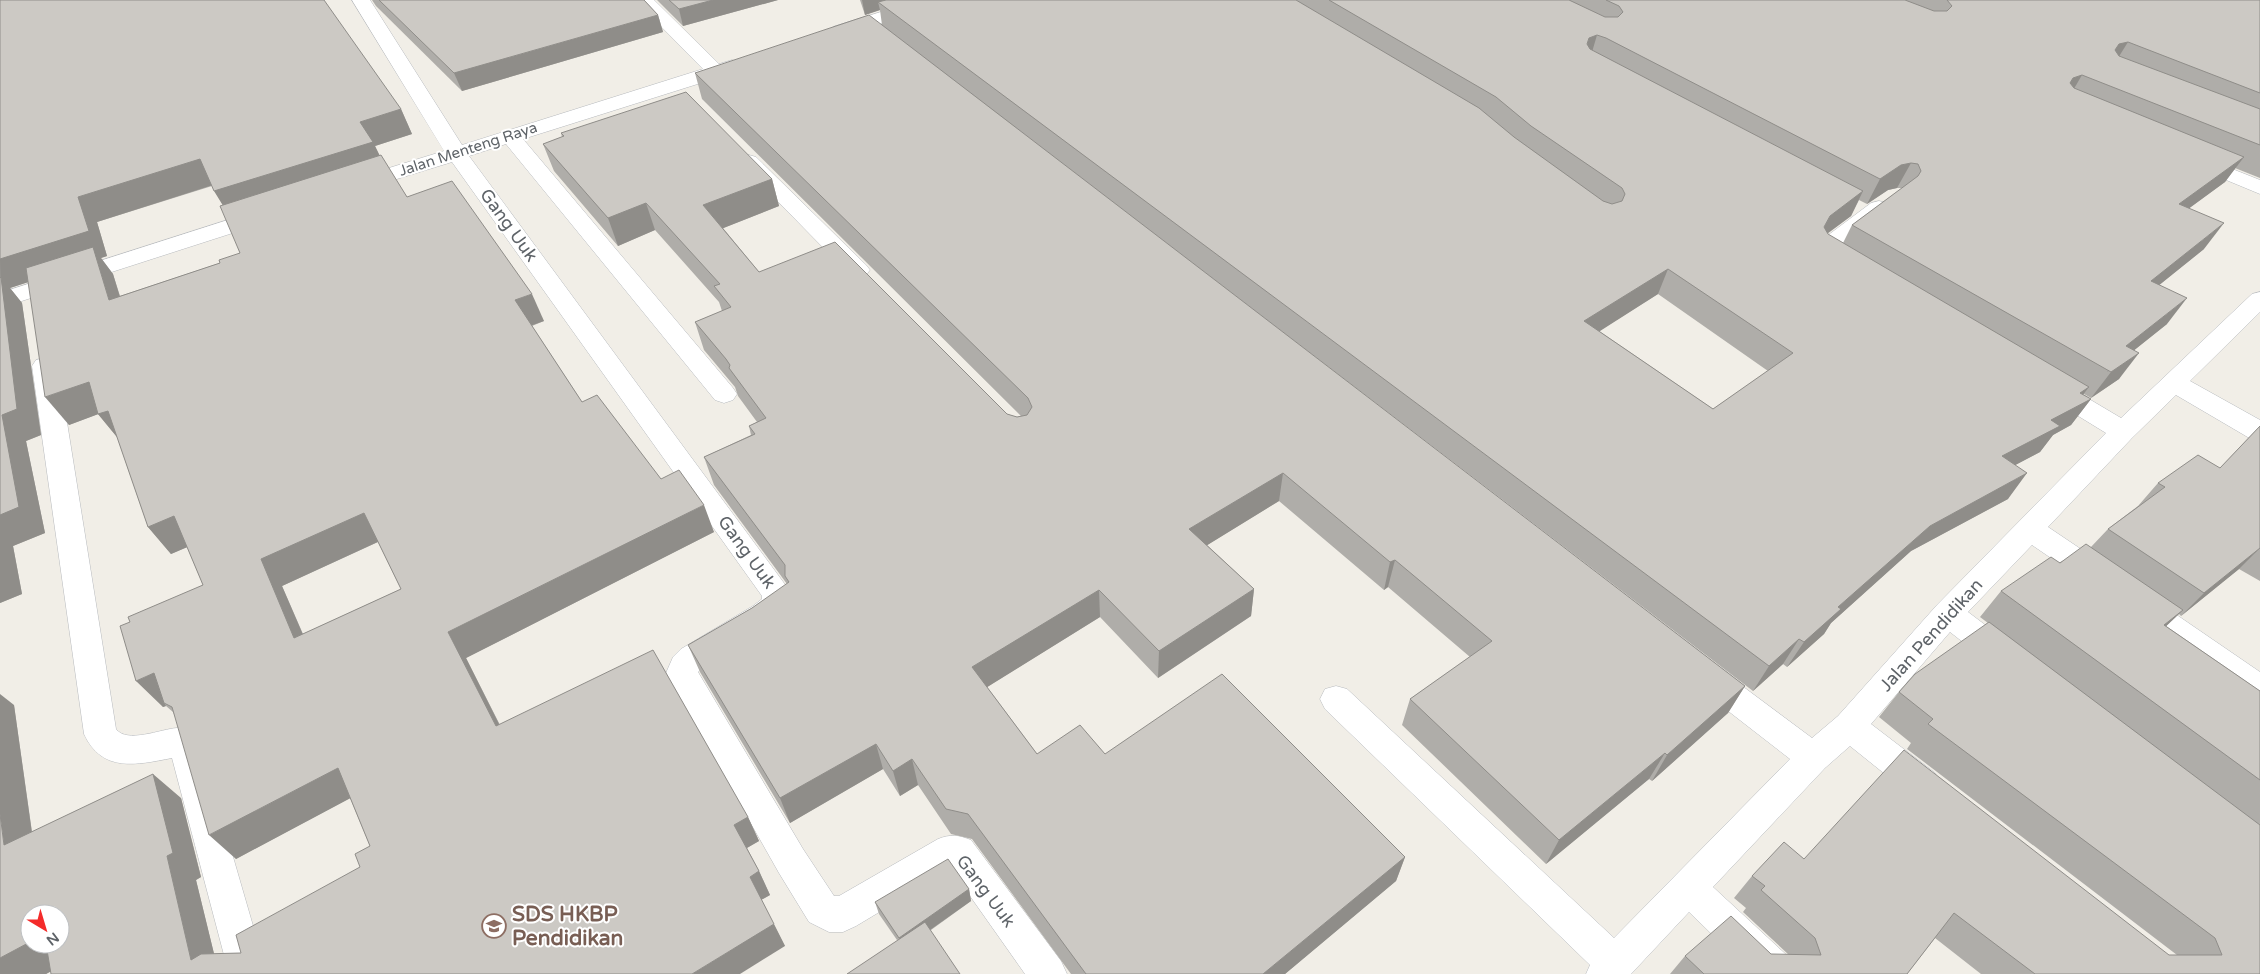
<svg xmlns="http://www.w3.org/2000/svg" width="2260" height="974" font-family="'Varela Round',sans-serif">
<style>
.lines{fill:none;stroke-linecap:round;stroke-linejoin:round}
.minor-casing{stroke:#b7babe;stroke-width:1}
.minor{fill:#fff;fill-rule:evenodd}
.wall{fill:#afada9;fill-rule:evenodd}
.shaded-wall{fill:#8f8d89}
.building{fill:#ccc9c4;stroke:#8f8d89;fill-rule:evenodd}
.labels{text-anchor:middle;stroke-width:4;stroke-linejoin:round;paint-order:stroke}
.far-street-label{font-size:15px;fill:#5e6368;stroke:#fff}
.street-label{font-size:18px;fill:#5e6368;stroke:#fff}
.near-education-label{font-size:21px;font-weight:bold;fill:#785e54;stroke:#fff;text-anchor:start}
</style>
<rect width="100%" height="100%" fill="#f1eee7"/>
<g class="lines">
<!-- minor casing -->
<g class="minor-casing">
<g id="minor">
<path d="M352,0H370L462,145L703,69L635,0H654L719,64L732,60L739,62L741,66L739,70L723,76L523,139L733,388L737,394L733,400L724,403L715,400L506,144L469,156L792,594C792,601 792,607 788,612C775,629 723,655 703,667L698,672L803,849L834,896H839L938,839C951,834 958,835 971,840L1061,961L1067,974H1025L951,869L856,926L843,932H829L809,922L779,873L666,673L673,657L681,649L753,606L762,599V596L452,162L358,191L350,190L347,185L350,180L444,151Z"/>
<polygon points="919,0 946,0 943,4 845,35 839,36 833,35 830,31 833,27"/>
<polygon points="749,155 756,157 866,265 870,270 866,275 858,277 850,275 742,165 739,161 742,157"/>
<polygon points="2197,155 2260,180 2260,194 2190,165 2187,161 2190,157"/>
<path d="M1879,201L1887,203L1890,208L1887,213L1836,251L1850,264L1847,269C1833,272 1821,265 1813,253L1819,242L1871,203Z"/>
<polygon points="265,208 273,210 276,215 273,220 0,308 0,293"/>
<polygon points="2260,292 2260,312 2190,381 2260,420 2260,441 2251,439 2176,395 2132,438 2048,527 2109,568 2114,576 2109,584 2099,587 2089,584 2032,545 1968,612 2013,646 2017,655 2013,664 2002,668 1991,664 1950,632 1871,724 1935,773 1940,784 1935,795 1923,799 1911,795 1850,746 1825,768 1713,887 1793,961 1799,974 1753,974 1689,912 1631,974 1586,974 1590,965 1325,709 1320,699 1325,689 1336,686 1347,689 1614,938 1790,759 1696,686 1691,677 1696,668 1707,664 1718,668 1812,738 1838,716 1937,605 2106,433 2044,395 2040,389 2044,383 2053,380 2062,383 2121,418 2252,294"/>
<path d="M45,358L54,360L58,366L116,729C127,744 161,729 177,728C183,727 189,731 196,733L200,743L267,974H229L172,758C136,765 102,773 84,734L32,366L36,360Z"/>
<polygon points="2138,592 2149,596 2260,672 2260,702 2249,698 2127,612 2123,604 2127,596"/>
</g>
</g>
<!-- minor -->
<use href="#minor" class="minor"/>
</g>
<!-- wall -->
<g class="wall">
<path d="M0,0L401,109L412,134L375,146L380,156L407,197L544,321L532,326L582,402L661,479L714,532L466,658L500,725L748,817L759,841L747,848L759,871L770,895L761,900L785,946L51,971L46,974H0L14,705L32,832L181,798L201,877L196,880L214,954L241,953L360,867L370,846L350,798L236,859L173,712L166,706L163,707L130,622L203,585L187,547L171,554L148,527L117,437L98,414L69,425L28,282L10,288L22,303L41,435L26,441L45,533L13,546L22,594L0,603ZM212,186L223,205L240,253L220,263L120,296L113,274L101,258L107,256L97,222ZM378,542L401,589L303,634L282,586Z"/>
<polygon points="372,0 644,0 658,15 663,32 462,91 376,6"/>
<polygon points="657,0 778,0 683,26"/>
<path d="M860,0H2260V178L2235,168L2225,182L2189,208L2204,249L2159,285L2167,324L2134,350L2119,379L2091,398L2084,394H2083L2091,399L2071,425L2053,435L2040,452L2015,465L2008,499L1911,551L1831,623L1824,634L1787,667L1783,664L1753,691L1017,129L1745,686L1728,713L1652,781L1649,779L1546,864L1402,725L1410,699L1470,657L1388,587L1384,590L1279,501L1207,545L1254,589L1251,616L1158,678L1100,617L987,687L1037,754H1105L1405,857L1396,881L1285,974H1071L972,839L951,834L918,785L900,796L883,769L790,823L700,672L688,645L752,608L787,584L714,485L704,457L751,435L749,426L757,422L738,396L735,387L704,350L695,322L722,311L719,302L655,230L618,246L554,171L543,144L562,137L561,133L772,179L779,206L723,228L759,272L1007,414L1017,417L1021,416L702,99L695,73L882,25L880,10L865,15ZM1897,188H1902L1852,225L1843,243L1827,234L1851,216L1859,200L1867,204L1888,190ZM1658,294L1768,371L1713,409L1599,331Z"/>
<polygon points="2260,426 2260,581 2239,569 2181,616 2179,614 2166,626 2260,691 2260,974 1981,974 1935,938 1907,974 1670,974 1685,956 1789,955 1743,912 1746,908 1734,898 1752,876 1804,859 2169,955 2177,955 1907,749 1911,743 1879,717 1899,692 1988,623 1980,617 2001,591 2091,547 2108,529 2138,506 2158,483 2220,468"/>
<polygon points="969,889 971,901 931,930 897,940 879,914 875,902"/>
</g>
<!-- shaded-wall -->
<g class="shaded-wall">
<polygon points="713,0 778,0 683,26 679,9"/>
<polygon points="862,0 913,0 878,2 880,10 865,15"/>
<polygon points="658,15 663,32 462,91 454,73"/>
<polygon points="1597,35 1590,59 1580,68 1589,38"/>
<polygon points="2128,42 2113,66 2115,50 2119,44"/>
<polygon points="2082,75 2068,99 2058,102 2073,78"/>
<polygon points="401,109 412,134 375,146 385,167 230,217 214,191 360,122"/>
<polygon points="2244,157 2225,182 2161,229 2179,204"/>
<polygon points="200,159 216,184 97,222 107,256 101,258 113,274 129,327 109,300 97,260 10,288 22,303 41,435 26,441 45,533 13,546 22,594 0,603 0,515 2,415 0,259 78,197"/>
<polygon points="1911,163 1897,188 1888,190 1867,204 1880,179 1901,165"/>
<polygon points="772,179 779,206 711,233 703,205"/>
<polygon points="1863,191 1851,216 1817,241 1830,216"/>
<polygon points="646,203 655,230 618,246 608,218"/>
<polygon points="2224,223 2204,249 2132,307 2151,281"/>
<polygon points="1668,269 1658,294 1575,347 1584,321"/>
<polygon points="532,294 544,321 527,327 515,300"/>
<polygon points="2187,298 2167,324 2107,372 2126,346"/>
<polygon points="2139,353 2119,379 2091,398 2111,372"/>
<polygon points="89,382 112,409 69,425 45,397"/>
<polygon points="2089,387 2072,409 2091,399 2071,425 2053,435 2040,452 1983,482 2002,456 2080,393"/>
<polygon points="108,411 121,442 98,414"/>
<polygon points="1283,473 1279,501 1188,557 1189,529"/>
<polygon points="2027,473 2008,499 1911,551 1831,623 1824,634 1787,667 1804,642 1838,607 1930,526"/>
<polygon points="704,505 714,532 466,658 513,752 496,726 448,632"/>
<polygon points="364,513 382,540 282,586 316,665 294,638 261,559"/>
<polygon points="174,516 197,543 171,554 148,527"/>
<polygon points="2260,548 2239,569 2181,616 2204,593"/>
<polygon points="1395,560 1388,587 1384,590 1390,562"/>
<polygon points="1254,589 1251,616 1158,678 1159,651"/>
<polygon points="1099,590 1100,617 976,694 972,667"/>
<polygon points="2183,610 2157,635 2164,625"/>
<polygon points="1799,639 1783,664 1753,691 1769,666"/>
<polygon points="154,673 164,703 166,706 163,707 136,681"/>
<polygon points="1745,686 1728,713 1652,781 1667,755"/>
<polygon points="0,694 14,705 37,869 4,845 0,814"/>
<polygon points="876,744 883,769 790,823 780,798"/>
<polygon points="1665,753 1649,779 1546,864 1559,840"/>
<polygon points="912,759 918,785 900,796 893,771"/>
<polygon points="338,768 360,793 236,859 209,835"/>
<polygon points="153,774 181,798 201,877 196,880 219,974 191,960 167,856"/>
<polygon points="748,817 759,841 745,849 734,825"/>
<polygon points="1405,857 1396,881 1285,974 1263,974"/>
<polygon points="759,871 770,895 761,900 750,877"/>
<polygon points="969,889 971,901 903,949 899,938"/>
<polygon points="774,924 785,946 740,974 692,974"/>
<polygon points="30,942 30,944 59,944 78,957 46,974 0,974 0,958"/>
</g>
<!-- building -->
<g class="building">
<polygon points="0,0 324,0 401,109 360,122 373,142 214,191 200,159 78,197 89,231 0,259"/>
<polygon points="379,0 644,0 658,15 454,73"/>
<polygon points="669,0 713,0 679,9"/>
<path d="M886,0H1296L1479,108L1514,137L1603,201L1612,204L1622,201L1625,194L1622,188L1531,126L1496,97L1329,0H1569L1605,17H1618L1623,12L1619,6L1606,0H1905L1934,11H1947L1952,6L1947,0H2260V93L2128,42L2119,44L2115,50L2119,56L2260,109V145L2082,75L2073,78L2070,83L2074,88L2244,157L2179,204L2224,223L2151,281L2187,298L2126,346L2139,353L2111,372L1852,225L1918,176L1921,171L1918,164L1911,163L1901,165L1880,179L1606,38L1597,35L1589,38L1587,44L1590,49L1863,191L1830,216L1824,227L1828,234L2089,387L2080,393L2091,399L2051,420L2060,426L2002,456L2027,473L1930,526L1838,607L1841,609L1804,642L1799,639L1769,666L878,2ZM1668,269L1793,353L1713,409L1584,321Z"/>
<polygon points="869,15 1745,686 1667,755 1665,753 1559,840 1410,699 1492,641 1395,560 1390,562 1283,473 1189,529 1254,589 1159,651 1099,590 972,667 1037,754 1080,725 1105,754 1222,674 1405,857 1263,974 1086,974 968,814 946,809 912,759 893,771 876,744 780,798 688,645 752,608 789,582 785,576 785,565 704,457 755,434 749,426 766,418 729,368 730,365 726,359 695,322 731,307 714,286 720,284 646,203 608,218 543,144 564,136 561,133 686,92 772,179 703,205 759,272 835,242 1007,414 1017,417 1027,415 1032,407 1028,398 695,73"/>
<path d="M381,155L407,197L452,181L532,294L515,300L582,402L597,395L661,479L679,470L704,505L448,632L496,726L653,650L748,817L734,825L759,871L750,877L774,924L692,974H51L46,944H60V914H30V942L0,958V814L4,845L153,774L173,853L167,856L191,960L201,954L241,953L236,935L360,867L355,854L370,846L338,768L209,835L172,707L164,703L154,673L136,681L120,626L130,622L128,617L203,585L174,516L148,527L108,411L98,414L89,382L45,397L26,268L93,247L109,300L220,263L219,260L240,253L220,206ZM364,513L401,589L294,638L261,559Z"/>
<polygon points="1,277 17,409 2,415 19,507 0,515 0,278"/>
<polygon points="2260,426 2260,548 2204,593 2108,529 2165,487 2158,483 2198,455 2220,468"/>
<polygon points="2086,544 2183,610 2164,625 2260,691 2260,780 2001,591 2051,557 2060,563"/>
<polygon points="1989,622 2260,825 2260,974 2035,974 1954,913 1907,974 1704,974 1685,956 1731,916 1771,954 1821,955 1815,938 1761,890 1765,886 1752,876 1784,842 1804,859 1904,750 2169,955 2222,955 2215,938 1928,724 1933,719 1899,692 1915,674"/>
<polygon points="948,859 969,889 899,938 875,902"/>
<polygon points="925,922 960,974 847,974"/>
</g>
<!-- icons -->
<defs>
<g id="school-ring" transform="scale(1.25)"><circle r="9.5" fill="#fff" stroke="#8d6e63" stroke-width="1.5"/><path d="M0-5L7-2L0 1L-7-2ZM-4 1L0 2.5L4 1V4Q0 6-4 4Z" fill="#8d6e63"/></g>
</defs>
<g fill-rule="evenodd">
<use href="#school-ring" x="494" y="926"/>
</g>
<g class="labels">
<!-- far-street labels -->
<g class="far-street-label">
<text transform="translate(468 149) rotate(-18)" y="5">Jalan Menteng Raya</text>
</g>
<!-- street labels -->
<g class="street-label">
<text transform="translate(509 225) rotate(54)" y="6">Gang Uuk</text>
<text transform="translate(747 552) rotate(54)" y="6">Gang Uuk</text>
<text transform="translate(1931 635) rotate(-48)" y="6">Jalan Pendidikan</text>
<text transform="translate(986 891) rotate(53)" y="6">Gang Uuk</text>
</g>
<!-- near-education labels -->
<g class="near-education-label">
<text x="512" y="921">SDS HKBP<tspan x="512" dy="24">Pendidikan</tspan></text>
</g>
</g>
<!-- north arrow -->
<g transform="translate(45 929) rotate(142)"><circle r="24" fill="#ffffff" stroke="#bfc1c3"/>
<path d="M0-4L9 19L0 12L-9 19Z" fill="#f42b2a"/>
<text y="-8" font-size="14" font-weight="bold" text-anchor="middle" fill="#5e6368">N</text>
</g>
</svg>
